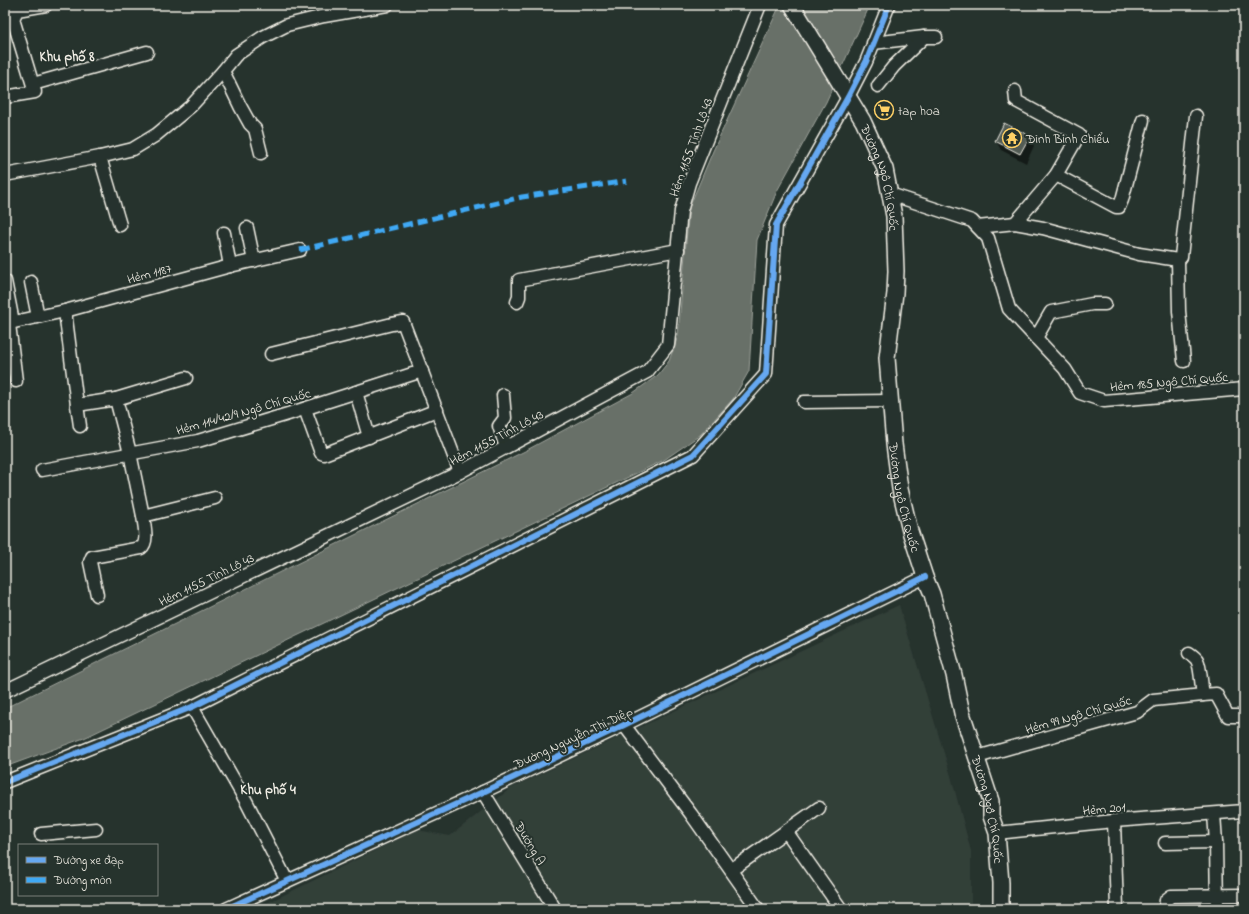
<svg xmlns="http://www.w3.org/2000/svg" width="1249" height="914" font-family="'Indie Flower',sans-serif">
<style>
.built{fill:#333f39}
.water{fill:#676f68;stroke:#9fa39b}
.shadow{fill:#0007}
.building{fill:#525c55;stroke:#f4f1e8}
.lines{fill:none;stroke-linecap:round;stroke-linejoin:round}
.minor-casing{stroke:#f4f1e8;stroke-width:15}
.major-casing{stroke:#f4f1e8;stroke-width:18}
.minor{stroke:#26332d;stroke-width:12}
.major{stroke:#26332d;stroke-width:15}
.quiet{stroke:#3fa9f5;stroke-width:5;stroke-dasharray:10 5;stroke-linecap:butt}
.cycleway-casing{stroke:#26332d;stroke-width:8}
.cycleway{stroke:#66a8f1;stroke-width:6}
.labels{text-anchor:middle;stroke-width:4;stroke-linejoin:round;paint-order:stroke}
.poi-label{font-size:13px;fill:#f4f1e8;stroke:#26332d;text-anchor:start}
.street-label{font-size:13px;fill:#f4f1e8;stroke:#26332d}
.neighbourhood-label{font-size:14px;font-weight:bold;fill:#f4f1e8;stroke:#26332d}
</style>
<rect width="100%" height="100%" fill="#26332d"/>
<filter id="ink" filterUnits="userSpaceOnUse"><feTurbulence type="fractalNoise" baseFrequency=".025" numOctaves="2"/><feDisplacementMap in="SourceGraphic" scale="8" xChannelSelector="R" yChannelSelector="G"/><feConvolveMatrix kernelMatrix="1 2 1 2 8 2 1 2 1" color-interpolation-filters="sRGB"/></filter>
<g filter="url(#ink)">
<!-- built -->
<polygon class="built" points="899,605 951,776 971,851 971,909 255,909 417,830 450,836 511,788"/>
<!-- water -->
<polygon class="water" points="780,5 870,5 826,102 777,191 757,240 749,371 733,399 700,435 664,460 84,738 5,767 5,708 525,451 633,393 658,375 669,361 678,336 689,208 713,151"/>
<!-- shadow -->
<polygon class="shadow" points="1029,137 1034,146 1026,163 1001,150 996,141"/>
<!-- building -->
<polygon class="building" points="1004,123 1030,136 1020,154 995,141"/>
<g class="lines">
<!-- minor casing -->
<g class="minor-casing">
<g id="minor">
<polyline points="5,11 17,10"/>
<polyline points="873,43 924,37 936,37"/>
<polyline points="223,71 240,106 250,124 255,129 261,153"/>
<polyline points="33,84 147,52"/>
<polyline points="878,86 894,66 924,37"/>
<polyline points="5,97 35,92 13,19 17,10 46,5"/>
<polyline points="100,157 120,225"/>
<polyline points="5,175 100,157 133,149 156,135 191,106 223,71 236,55 263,37 287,25 324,16 387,5"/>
<polyline points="1056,175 1116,207 1119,207 1122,200 1143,120"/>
<polyline points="890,194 972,221 988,238 1009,309 1065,369 1080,393 1104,401 1244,389"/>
<polyline points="1015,223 1056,175 1079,135 1016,101 1015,91"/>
<polyline points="978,227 1015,223 1043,228 1139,254 1178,260 1181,257 1196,116"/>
<polyline points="247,228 254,261"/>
<polyline points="224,233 230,266"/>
<polyline points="1178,260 1179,311 1184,361"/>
<polyline points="5,281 13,322"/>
<polyline points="31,282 38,317"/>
<polyline points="517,302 519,297 519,280 678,250"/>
<polyline points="65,311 77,405 116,399"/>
<polyline points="5,324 65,311 230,266 300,250"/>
<polyline points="9,324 16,381"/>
<polyline points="1036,338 1051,312 1092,304 1105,304"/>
<polyline points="271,354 392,324 403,322 460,472"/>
<polyline points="186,378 116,399 130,453 143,516 215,498"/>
<polyline points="356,392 369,437"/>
<polyline points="503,395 505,418 499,426 506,447"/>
<polyline points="804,402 890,401"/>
<polyline points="77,405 80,426"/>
<polyline points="305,409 321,453 324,454 437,410"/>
<polyline points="42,470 198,441 288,414 422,371"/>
<path d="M97,595L90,562L92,557L141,548C149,542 144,525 143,516"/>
<path d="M1189,653C1192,655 1195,657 1197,660C1201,667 1201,685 1203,695"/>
<polyline points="5,691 460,472 647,372 668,345 681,211 689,183 760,5"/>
<polyline points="192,707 246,801 287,881"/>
<polyline points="624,725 691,814 758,909"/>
<polyline points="977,757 1137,712 1153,700 1203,695 1216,694 1228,716 1244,716"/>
<polyline points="5,782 192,707 693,455 766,374 776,225 848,97 866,62 889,5"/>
<polyline points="483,792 555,909"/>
<polyline points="1214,814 1216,842 1217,909"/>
<polyline points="1114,821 1117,909"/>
<polyline points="786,831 841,909"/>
<polyline points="997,833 1114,821 1244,811"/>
<polyline points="41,834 96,829"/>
<polyline points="1165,843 1216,842"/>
<polyline points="731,870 819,808"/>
<polyline points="226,909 483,792 624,725 925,577"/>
<polyline points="1165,909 1166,900 1171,896 1244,895"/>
</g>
</g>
<!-- major casing -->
<g class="major-casing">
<g id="major">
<path id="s1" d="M792,5L863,121L885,169L894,216L896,271L895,293L887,358L894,444L900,489L910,531L925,577L932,594L954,675L962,713L991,801V816L997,833L1001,883V909"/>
</g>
</g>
<!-- minor -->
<use href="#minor" class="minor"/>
<!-- major -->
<use href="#major" class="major"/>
<!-- quiet -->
<polyline class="quiet" points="300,250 522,197 627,181"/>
<!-- cycleway casing -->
<g class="cycleway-casing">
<g id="cycleway">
<polyline points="5,782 192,707 693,455 766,374 776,225 848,97 866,62 889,5"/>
<polyline points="226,909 483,792 624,725 925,577"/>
</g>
</g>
<!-- cycleway -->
<use href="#cycleway" class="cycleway"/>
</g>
</g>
<!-- icons -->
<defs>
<g id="supermarket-ring" transform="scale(1)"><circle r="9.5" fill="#26332d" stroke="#ffd166" stroke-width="1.5"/><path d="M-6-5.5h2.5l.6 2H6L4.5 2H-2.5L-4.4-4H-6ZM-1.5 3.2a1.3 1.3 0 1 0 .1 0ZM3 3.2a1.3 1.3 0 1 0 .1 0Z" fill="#ffd166"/></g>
<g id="temple-ring" transform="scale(1)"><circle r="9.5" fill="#26332d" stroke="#ffd166" stroke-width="1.5"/><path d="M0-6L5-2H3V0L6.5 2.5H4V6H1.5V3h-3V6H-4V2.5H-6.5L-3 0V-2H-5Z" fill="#ffd166"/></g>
</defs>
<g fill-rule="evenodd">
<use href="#supermarket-ring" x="884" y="110"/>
<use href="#temple-ring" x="1012" y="138"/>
</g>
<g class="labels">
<!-- poi labels -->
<g class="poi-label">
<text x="898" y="115">tap hoa</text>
<text x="1026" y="143">Đình Bình Chiểu</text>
</g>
<!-- street labels -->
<g class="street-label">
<text transform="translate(690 147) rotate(-70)" y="5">Hẻm 1155 Tỉnh Lộ 43</text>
<text dy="5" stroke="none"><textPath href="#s1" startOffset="196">Đường Ngô Chí Quốc</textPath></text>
<text transform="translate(149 273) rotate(-15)" y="5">Hẻm 1187</text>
<text transform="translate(1169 381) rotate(-5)" y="5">Hẻm 185 Ngô Chí Quốc</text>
<text transform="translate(243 411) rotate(-16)" y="5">Hẻm 114/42/9 Ngô Chí Quốc</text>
<text transform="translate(496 437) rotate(-28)" y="5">Hẻm 1155 Tỉnh Lộ 43</text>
<text dy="5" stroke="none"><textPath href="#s1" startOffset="520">Đường Ngô Chí Quốc</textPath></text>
<text transform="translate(206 579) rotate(-26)" y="5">Hẻm 1155 Tỉnh Lộ 43</text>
<text transform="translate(1078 714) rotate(-16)" y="5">Hẻm 99 Ngô Chí Quốc</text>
<text transform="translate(573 737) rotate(-25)" y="5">Đường Nguyễn Thị Diệp</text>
<text transform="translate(1104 808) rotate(-5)" y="5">Hẻm 201</text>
<text dy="5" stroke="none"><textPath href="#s1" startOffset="844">Đường Ngô Chí Quốc</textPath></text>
<text transform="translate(531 843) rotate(59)" y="5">Đường A</text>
</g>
<!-- neighbourhood labels -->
<g class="neighbourhood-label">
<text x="67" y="61">Khu phố 8</text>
<text x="268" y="794">Khu phố 4</text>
</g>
</g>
<!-- margin -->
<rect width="1249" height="914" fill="none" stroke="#26332d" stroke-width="20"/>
<rect x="10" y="10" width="1229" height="894" fill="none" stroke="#f4f1e8" stroke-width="1.5" filter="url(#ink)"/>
<!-- legend -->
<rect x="18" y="844" width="140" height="52" fill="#26332d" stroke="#787f78"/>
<rect x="26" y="857" width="20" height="6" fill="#66a8f1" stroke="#787f78"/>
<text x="54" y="864" font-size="12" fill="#f4f1e8">Đường xe đạp</text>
<rect x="26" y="877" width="20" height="6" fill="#3fa9f5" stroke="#787f78"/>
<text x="54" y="884" font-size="12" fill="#f4f1e8">Đường mòn</text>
</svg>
